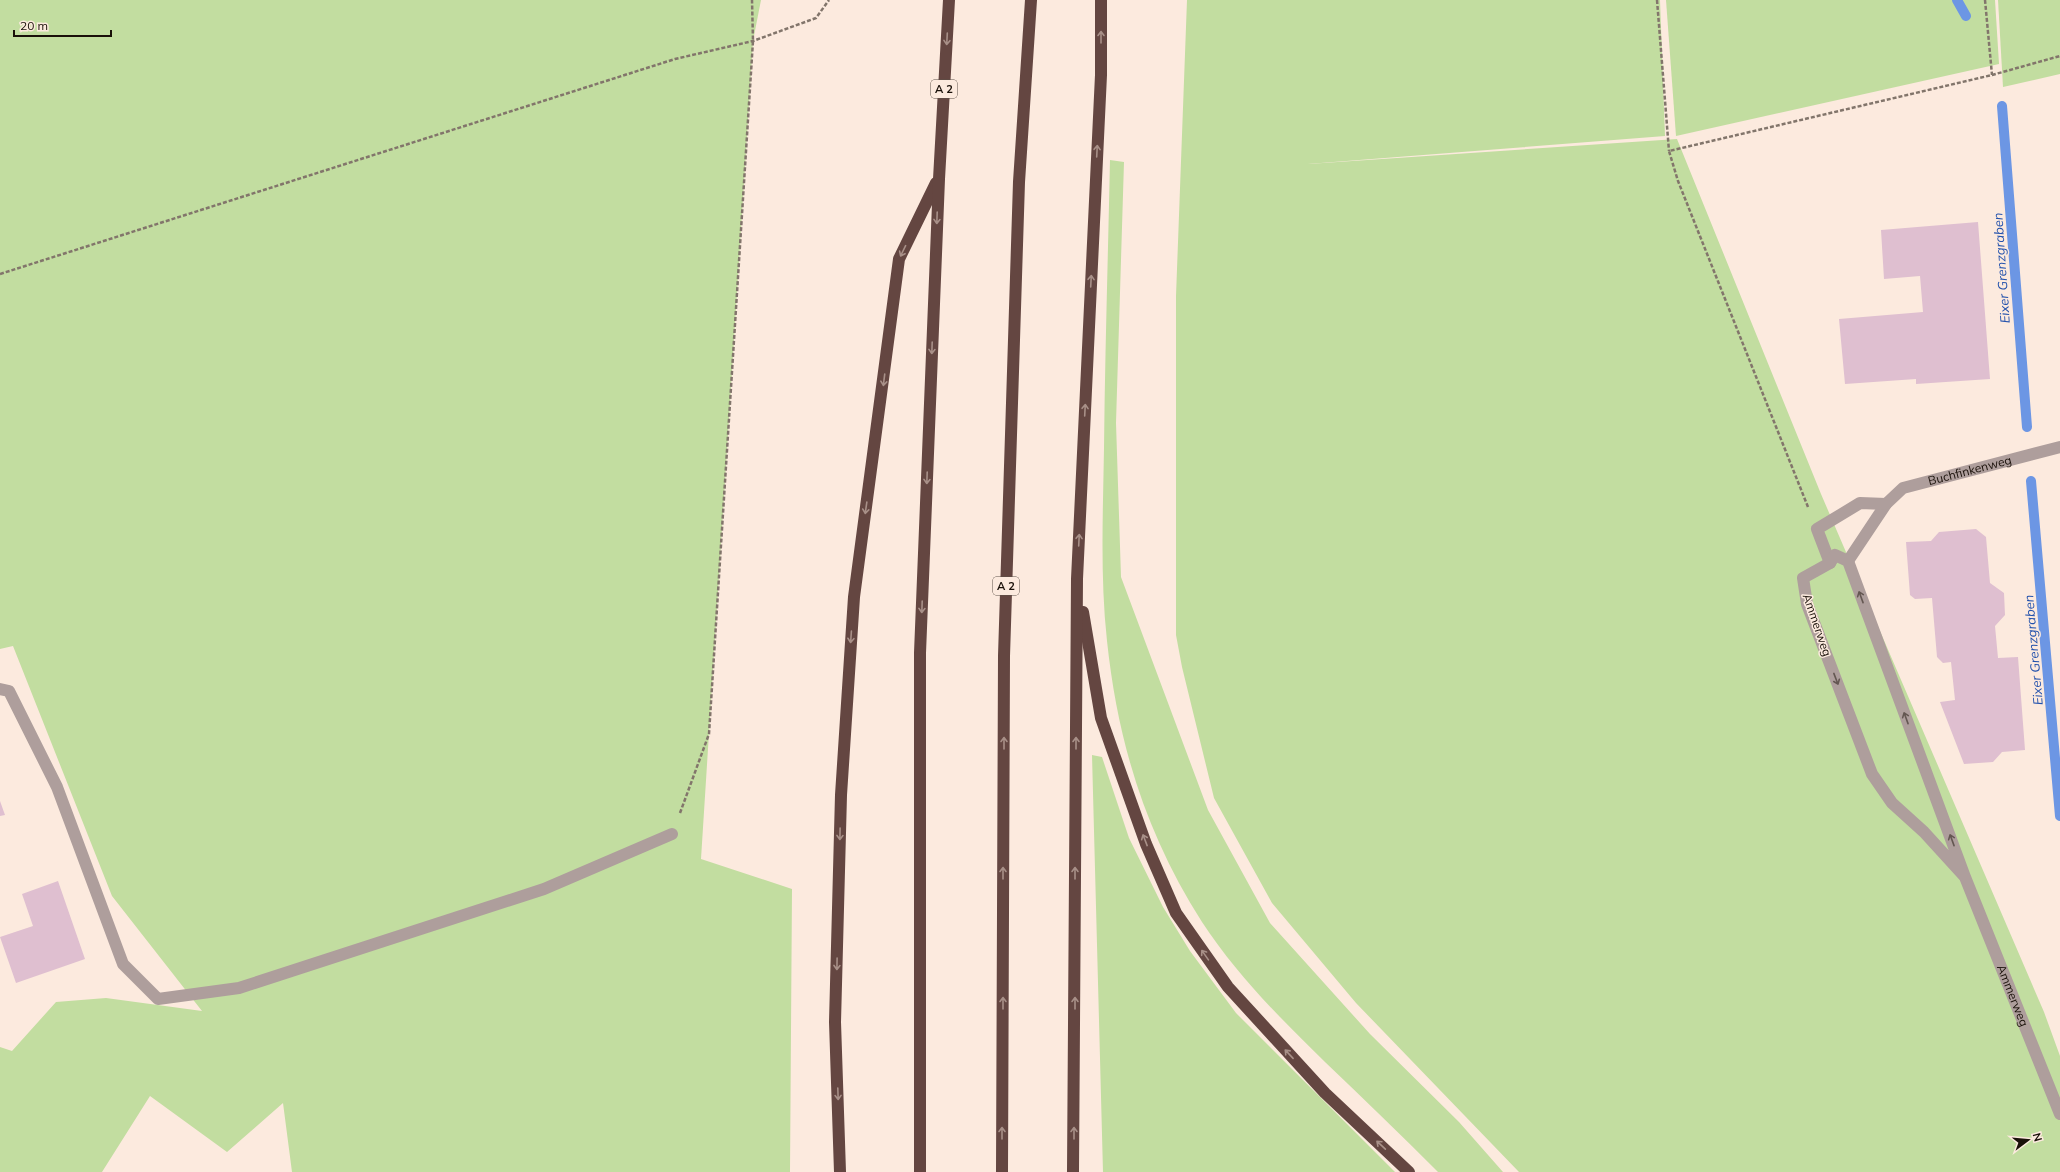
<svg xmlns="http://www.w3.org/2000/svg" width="2060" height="1172" font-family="Mulish,sans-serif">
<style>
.green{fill:#c2dda0}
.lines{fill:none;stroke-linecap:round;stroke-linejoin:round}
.stream{stroke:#6c96e4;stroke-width:10}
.building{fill:#dfbfd0}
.path{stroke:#82756b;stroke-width:2.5;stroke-dasharray:4 2;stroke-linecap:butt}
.service{stroke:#ae9e9c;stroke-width:12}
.minor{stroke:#ae9e9c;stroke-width:12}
.motorway{stroke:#644641;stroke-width:12}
.oneway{stroke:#a89088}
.oneway2{stroke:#645752}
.labels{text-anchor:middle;stroke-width:3;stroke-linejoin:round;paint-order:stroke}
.shield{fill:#fceade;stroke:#5d5149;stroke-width:1}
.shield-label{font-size:11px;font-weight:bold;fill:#191009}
.street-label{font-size:12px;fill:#191009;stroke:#fceade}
.water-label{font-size:13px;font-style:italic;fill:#2251ac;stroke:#fceade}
</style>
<rect width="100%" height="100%" fill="#fceade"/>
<!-- green -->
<g class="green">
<polygon points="0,0 761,0 753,41 701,859 792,889 790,1172 292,1172 283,1103 227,1152 150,1096 102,1172 0,1172 0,1047 12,1051 56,1002 106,998 202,1011 112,896 13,646 0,649"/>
<polygon points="1187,0 1660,0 1665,136 1308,164 1677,139 1821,494 2044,1012 2060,1056 2060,1172 1519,1172 1356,1003 1272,903 1214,798 1182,667 1176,635 1176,296"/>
<polygon points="1666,0 1995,0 1999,64 1676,136"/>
<polygon points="1998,0 2060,0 2060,74 2003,87"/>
<path d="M1110,160L1124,162L1116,423L1121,577L1208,810L1270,923L1370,1034L1459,1122L1503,1172H1438C1401,1135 1363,1098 1325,1062C1280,1018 1236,974 1202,922C1146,834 1118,744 1107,641C1100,577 1103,512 1104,448C1105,352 1108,256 1110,160Z"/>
<polygon points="1092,755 1102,757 1129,838 1163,907 1190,951 1236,1013 1395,1172 1103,1172"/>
</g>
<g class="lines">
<!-- stream -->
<g class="stream">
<polyline points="1957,0 1966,16"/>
<polyline points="2002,106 2027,427"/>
<polyline points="2031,481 2060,816"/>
</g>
</g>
<!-- building -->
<g class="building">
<polygon points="1978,222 1990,379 1916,384 1916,379 1845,384 1839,319 1923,312 1920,276 1884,279 1881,230"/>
<polygon points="1976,529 1986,537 1990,583 2004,593 2005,615 1995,626 1998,658 2018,657 2025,750 2002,752 1993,762 1964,764 1940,702 1955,700 1951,662 1943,663 1937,657 1932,598 1915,599 1910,595 1906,542 1931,541 1939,532"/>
<polygon points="0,801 5,815 0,816"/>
<polygon points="58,881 85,959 16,983 0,937 33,926 22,894"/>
</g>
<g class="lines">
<!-- path -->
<g class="path">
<polyline points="1657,0 1669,151"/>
<polyline points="1985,0 1992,75"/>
<polyline points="0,274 675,59 753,41 816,18 829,0"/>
<polyline points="1808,507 1678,181 1669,151 1992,75 2060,56"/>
<polyline points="680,813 709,734 753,41 752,0"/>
</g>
<!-- service -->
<polyline class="service" points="0,689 9,691 57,787 123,964 158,999 239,988 544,889 672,834"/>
<!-- minor -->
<g class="minor">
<polyline points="1848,561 1886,504"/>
<path id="s1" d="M1830,563L1817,529L1860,503L1886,504L1903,488L2060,447"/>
<path id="s2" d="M1965,877L1924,832L1892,803L1872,774L1807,604L1803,578L1830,563L1835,555L1848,561L1965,877L2060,1114"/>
</g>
<!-- motorway -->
<g class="motorway">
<polyline points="1083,612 1101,718 1146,844 1176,913 1228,987 1325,1093 1409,1172"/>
<polyline points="840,1172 835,1022 841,795 854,597 899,259 936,183"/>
<polyline points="920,1172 920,653 939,179 949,0"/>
<polyline points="1002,1172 1004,656 1019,182 1031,0"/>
<polyline points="1073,1172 1077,579 1101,75 1101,0"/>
</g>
</g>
<!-- one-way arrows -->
<defs><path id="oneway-shaft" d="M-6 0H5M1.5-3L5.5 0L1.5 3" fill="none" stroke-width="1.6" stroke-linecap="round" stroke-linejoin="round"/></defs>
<g class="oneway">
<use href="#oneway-shaft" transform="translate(1101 37) rotate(-90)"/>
<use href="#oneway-shaft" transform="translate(947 39) rotate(93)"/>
<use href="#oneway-shaft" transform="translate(1097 151) rotate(-87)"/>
<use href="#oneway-shaft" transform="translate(937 218) rotate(92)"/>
<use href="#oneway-shaft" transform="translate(903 251) rotate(116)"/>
<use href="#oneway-shaft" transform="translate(1091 281) rotate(-87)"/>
<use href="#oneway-shaft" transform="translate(932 348) rotate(92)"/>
<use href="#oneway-shaft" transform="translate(884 380) rotate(97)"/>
<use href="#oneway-shaft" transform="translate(1085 410) rotate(-87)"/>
<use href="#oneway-shaft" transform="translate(927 478) rotate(92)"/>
<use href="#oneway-shaft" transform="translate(866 508) rotate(98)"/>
<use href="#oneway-shaft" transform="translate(1079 540) rotate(-87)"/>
<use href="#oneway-shaft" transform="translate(922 607) rotate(92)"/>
<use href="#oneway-shaft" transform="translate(851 637) rotate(94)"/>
<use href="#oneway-shaft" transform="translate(1004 743) rotate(-90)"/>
<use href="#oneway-shaft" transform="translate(1076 743) rotate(-90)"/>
<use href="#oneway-shaft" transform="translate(840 834) rotate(91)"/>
<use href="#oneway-shaft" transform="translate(1145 840) rotate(-111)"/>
<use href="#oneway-shaft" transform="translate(1003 873) rotate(-90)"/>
<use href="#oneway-shaft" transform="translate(1075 873) rotate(-90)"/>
<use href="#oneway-shaft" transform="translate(1205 955) rotate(-125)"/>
<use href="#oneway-shaft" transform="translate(837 964) rotate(91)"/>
<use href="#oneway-shaft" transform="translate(1003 1003) rotate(-90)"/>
<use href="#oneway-shaft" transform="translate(1075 1003) rotate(-90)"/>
<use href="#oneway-shaft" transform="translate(1289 1054) rotate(-133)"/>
<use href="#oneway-shaft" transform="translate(838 1094) rotate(88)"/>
<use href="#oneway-shaft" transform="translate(1002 1133) rotate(-90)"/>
<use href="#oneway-shaft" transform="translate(1074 1133) rotate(-90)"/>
<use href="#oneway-shaft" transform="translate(1381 1145) rotate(-137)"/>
</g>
<g class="oneway2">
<use href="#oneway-shaft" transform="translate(1861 597) rotate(-110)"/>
<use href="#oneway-shaft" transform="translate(1836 679) rotate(69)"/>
<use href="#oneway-shaft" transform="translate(1906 718) rotate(-110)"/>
<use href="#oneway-shaft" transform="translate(1952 840) rotate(-110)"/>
</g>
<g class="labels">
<!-- shield labels -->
<g class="shield">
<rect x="931" y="80" width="26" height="18" rx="3"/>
<rect x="993" y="577" width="26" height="18" rx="3"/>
</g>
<g class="shield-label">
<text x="944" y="93">A 2</text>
<text x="1006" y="590">A 2</text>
</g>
<!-- street labels -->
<g class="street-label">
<text dy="4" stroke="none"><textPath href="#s1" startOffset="205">Buchfinkenweg</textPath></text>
<text transform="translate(1817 625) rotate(71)" y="4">Ammerweg</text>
<text dy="4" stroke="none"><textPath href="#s2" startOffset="867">Ammerweg</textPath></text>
</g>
<!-- water labels -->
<g class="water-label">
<text transform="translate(2001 268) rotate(-94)" y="5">Eixer Grenzgraben</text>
<text transform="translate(2033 650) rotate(-95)" y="5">Eixer Grenzgraben</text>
</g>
</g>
<!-- north arrow -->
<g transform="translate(2028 1140) rotate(74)" stroke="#fceade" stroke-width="3" paint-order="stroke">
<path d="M0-3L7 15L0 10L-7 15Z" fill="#191009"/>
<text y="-6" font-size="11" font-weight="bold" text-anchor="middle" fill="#191009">N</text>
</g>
<!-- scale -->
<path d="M14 30v6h97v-6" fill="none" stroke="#191009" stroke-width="2"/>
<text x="20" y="30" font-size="12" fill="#191009" stroke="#fceade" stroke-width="3" paint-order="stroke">20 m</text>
</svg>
